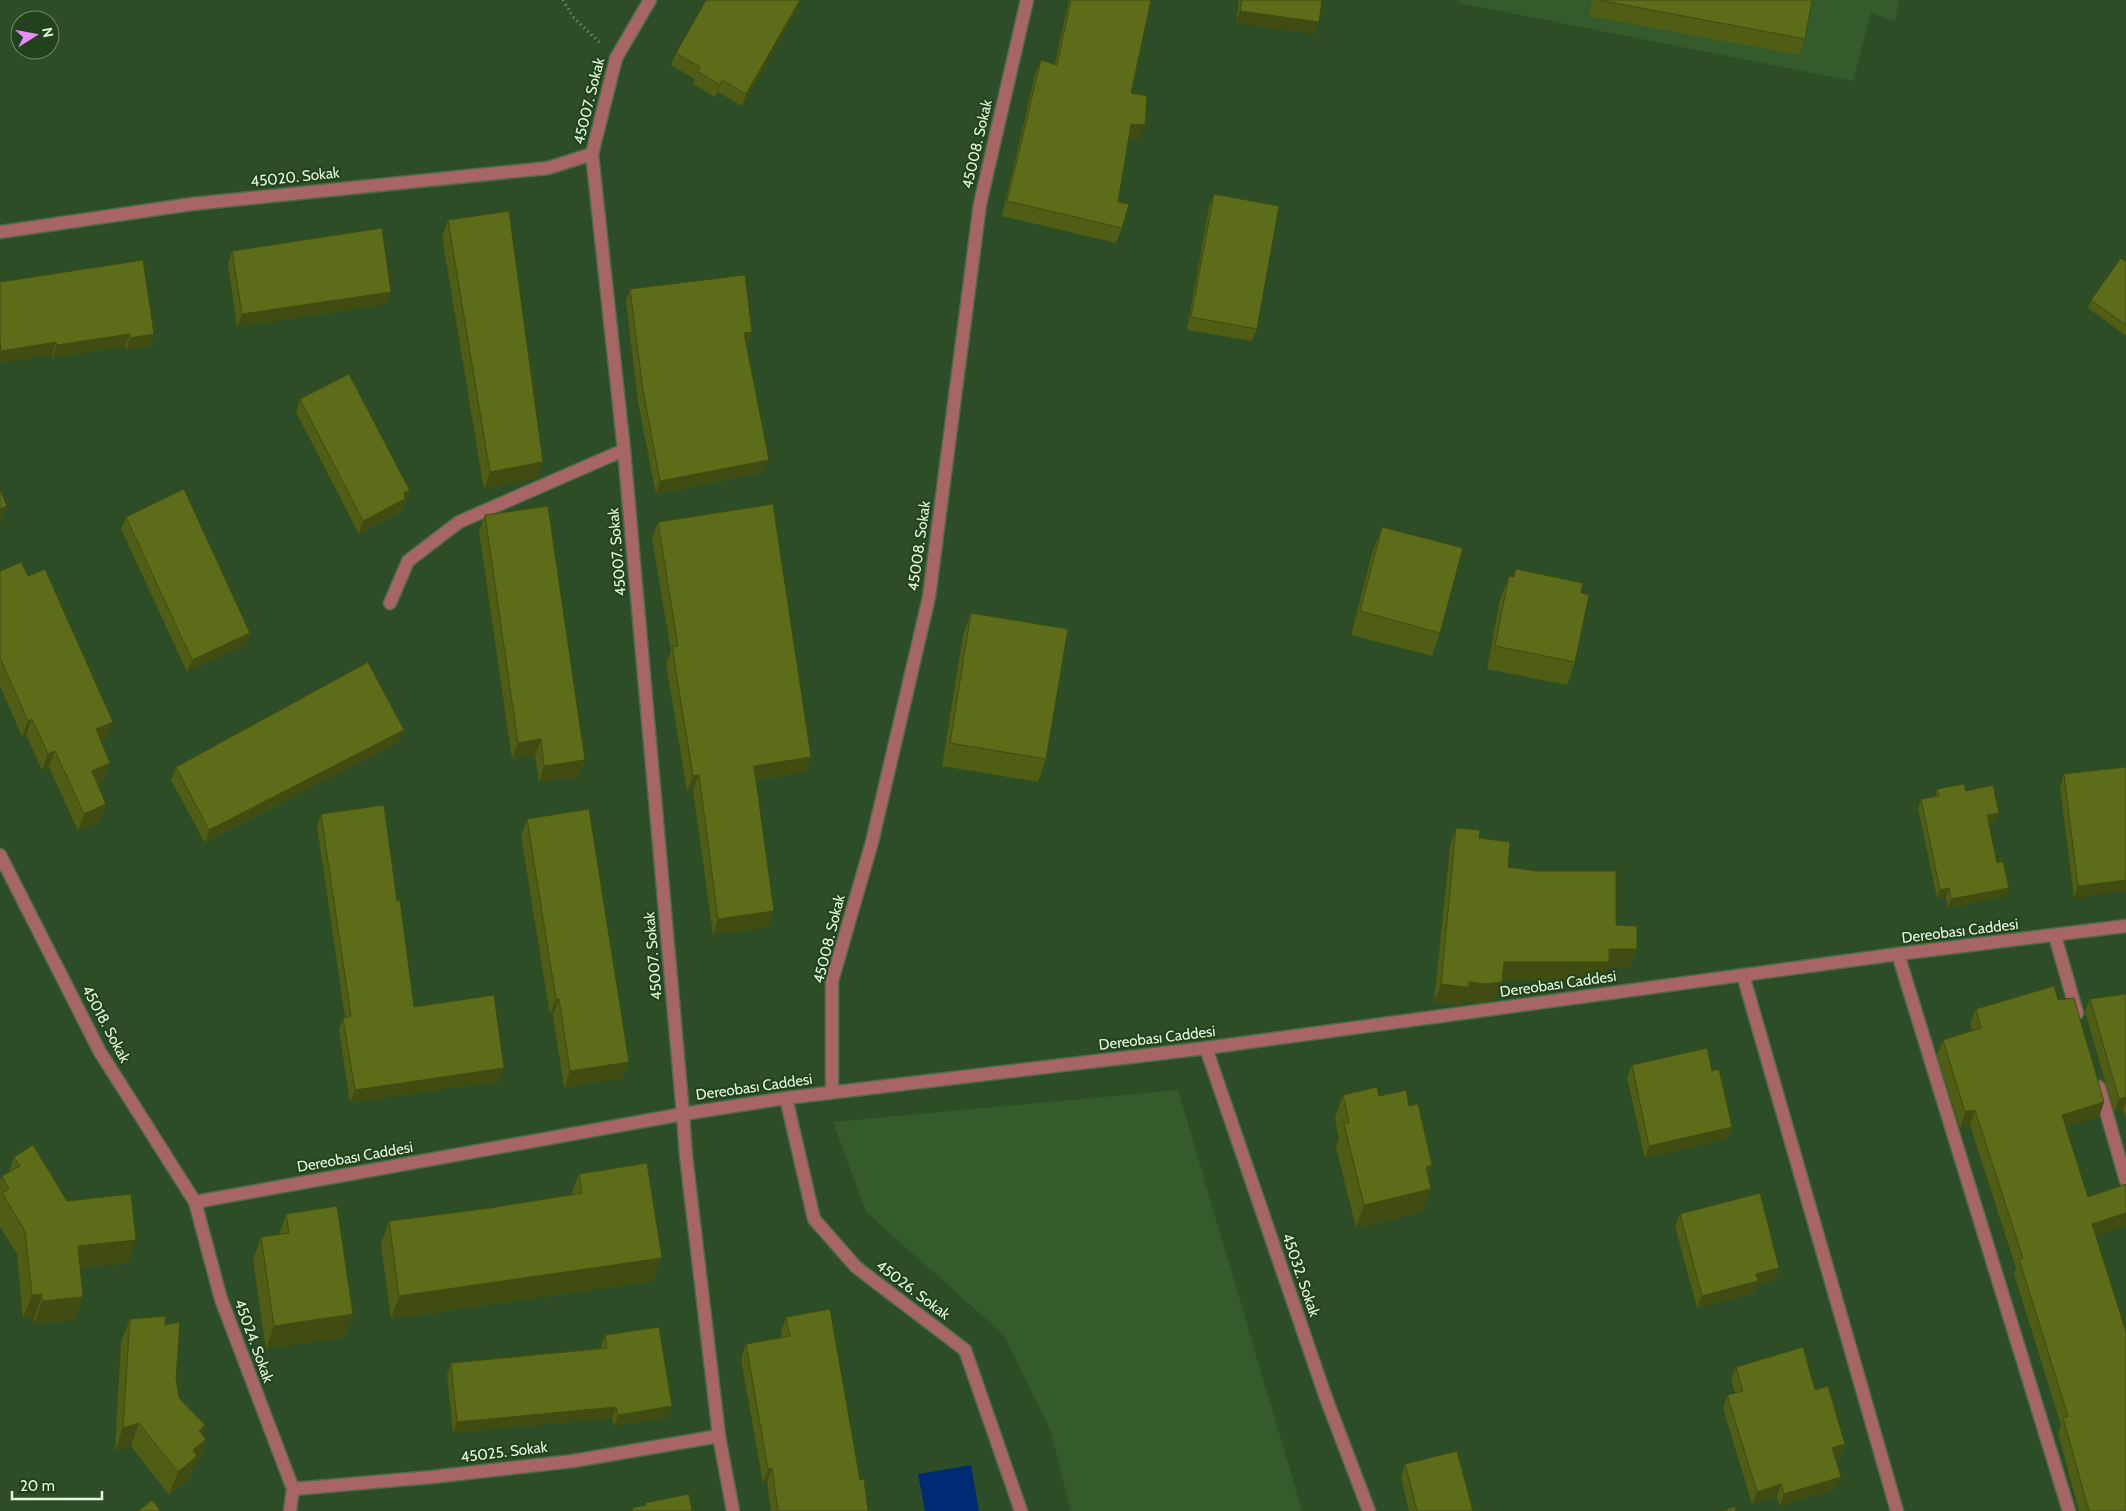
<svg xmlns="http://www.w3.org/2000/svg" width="2126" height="1511" font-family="Cabin,sans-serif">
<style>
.built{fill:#355b2d}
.water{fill:#002b74}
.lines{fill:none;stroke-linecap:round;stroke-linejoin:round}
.minor-casing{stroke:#4d6c47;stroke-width:15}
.path{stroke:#87a181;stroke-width:3;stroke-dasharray:1 4;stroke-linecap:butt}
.minor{stroke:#a86565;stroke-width:12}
.wall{fill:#4f5d15}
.shaded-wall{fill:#404c11}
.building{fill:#5c6c18;stroke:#404c11}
.labels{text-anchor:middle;stroke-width:4;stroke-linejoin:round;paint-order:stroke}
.street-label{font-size:15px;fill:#e5f8e0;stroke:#22421b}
</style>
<rect width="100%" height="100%" fill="#2c4d25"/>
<!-- built -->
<g class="built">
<polygon points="1459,0 1899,0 1895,21 1871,13 1853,81 1459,3"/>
<polygon points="1178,1090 1302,1511 1071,1511 1050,1430 1004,1335 866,1212 833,1122"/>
</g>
<!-- water -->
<polygon class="water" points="971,1465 979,1511 925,1511 918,1474"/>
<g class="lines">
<!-- minor casing -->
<g class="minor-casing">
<g id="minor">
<polyline points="650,0 616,58 592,154 624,450 683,1114 686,1156 719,1436 733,1511"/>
<polyline points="0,232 192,204 548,168 592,154"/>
<polyline points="390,603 408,561 459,522 624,450"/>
<polyline points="0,855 100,1052 195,1202 221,1299 293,1489 290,1511"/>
<polyline points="2055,936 2077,1013"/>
<polyline points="1898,954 2069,1511"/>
<polyline points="1743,975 1897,1511"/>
<polyline points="1206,1048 1326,1398 1369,1511"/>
<polyline points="2099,1087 2126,1181"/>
<polyline points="832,1092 832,981 872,842 929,597 980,204 1027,0"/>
<polyline points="786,1098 814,1219 856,1267 965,1350 1021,1511"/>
<polyline points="195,1202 683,1114 786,1098 1206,1048 1898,954 2126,926"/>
<polyline points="293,1489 432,1477 573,1461 719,1436"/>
</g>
</g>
<!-- path -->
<polyline class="path" points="563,0 573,17 600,43"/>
<!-- minor -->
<use href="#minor" class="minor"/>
</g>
<!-- wall -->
<g class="wall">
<polygon points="1069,0 1151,0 1131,93 1139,140 1128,139 1118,202 1122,228 1116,243 1002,216 1035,75 1041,60 1055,64"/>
<polygon points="1239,0 1322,0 1319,22 1314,34 1236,23"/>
<polygon points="1592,0 1812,0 1805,39 1799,55 1589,16"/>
<polygon points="797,9 742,106 718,92 715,97 693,84 695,79 671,65 676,53"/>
<polygon points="1214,194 1257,329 1252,341 1187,330 1209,207"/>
<polygon points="448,220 537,478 484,489 442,236"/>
<polygon points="232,251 391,292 386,304 237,327 228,263"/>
<polygon points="2126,262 2126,336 2088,308 2091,300"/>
<polygon points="0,282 154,334 150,346 126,350 125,346 52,358 52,355 0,363"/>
<polygon points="630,289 748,345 746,345 764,472 656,494 638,402 626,301"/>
<polygon points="300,399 410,491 405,504 404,504 401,512 359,534 296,412"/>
<polygon points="485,515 585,760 579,777 539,782 535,756 512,759 479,531"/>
<polygon points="126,517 250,633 246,645 187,672 121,529"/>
<polygon points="658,522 811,757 806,772 756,780 769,927 713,935 693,790 687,791 666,663 671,651 652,538"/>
<polygon points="1382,527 1440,633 1432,656 1351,635 1373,550"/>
<polygon points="1516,569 1581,593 1575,662 1567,685 1487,669 1500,600 1509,576 1513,577"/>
<polygon points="0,571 107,738 101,741 104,779 97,782 100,821 78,831 49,767 42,770 26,735 22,737 0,686"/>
<polygon points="971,613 1046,759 1038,782 942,766 963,636"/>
<polygon points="404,730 399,742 205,843 171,780 176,767"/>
<polygon points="2126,767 2074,898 2060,787 2064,774"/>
<polygon points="1937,789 1966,791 1996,822 1989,823 1997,863 2006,896 1948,908 1946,897 1937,898 1918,808 1921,799 1935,797"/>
<polygon points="321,814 397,901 414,1007 500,1081 350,1103 339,1030 343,1018 345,1017 317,826"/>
<polygon points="527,819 623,1078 564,1088 553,1015 550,1015 521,836"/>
<polygon points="1456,828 1479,838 1508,867 1616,925 1630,968 1607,968 1603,981 1502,980 1495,1000 1479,1003 1463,1001 1462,1005 1460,1005 1434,1002 1450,846"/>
<polygon points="2126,994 2126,1120 2123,1109 2114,1112 2085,1011 2090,999"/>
<polygon points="2058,1000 2104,1102 2099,1117 2065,1127 2096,1236 2126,1511 2079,1511 2058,1433 2061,1425 2014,1274 2016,1268 1970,1125 1960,1128 1937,1055 1943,1040 1972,1031 1970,1024 1976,1009"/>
<polygon points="1632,1065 1712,1071 1732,1127 1728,1139 1645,1158 1627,1077"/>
<polygon points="1343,1095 1379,1096 1409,1106 1432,1165 1428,1176 1431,1189 1422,1212 1356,1228 1336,1147 1339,1138 1335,1118"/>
<polygon points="14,1157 67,1201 128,1263 80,1268 75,1320 34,1324 34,1318 23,1318 17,1254 0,1227 0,1181 2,1176 9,1172"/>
<polygon points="579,1174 653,1281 391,1319 381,1244 389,1221 490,1208 571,1195"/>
<polygon points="286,1214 353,1314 345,1337 266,1349 253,1260 261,1237 279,1234"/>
<polygon points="1680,1214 1779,1268 1775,1280 1757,1285 1754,1293 1697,1308 1675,1226"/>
<polygon points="786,1317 860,1480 868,1511 771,1511 767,1482 763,1483 741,1359 746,1344 782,1338 781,1331"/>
<polygon points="130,1319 165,1325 179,1398 205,1425 202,1434 206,1439 198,1462 194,1466 189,1479 169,1495 131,1446 115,1451 121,1342"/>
<polygon points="605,1335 672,1406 668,1417 614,1426 612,1418 453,1433 447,1374 451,1363 601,1348 601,1346"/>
<polygon points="1736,1367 1815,1390 1841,1456 1835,1458 1836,1489 1780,1506 1777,1497 1752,1504 1723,1408 1727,1395 1735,1393 1731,1379"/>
<polygon points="1405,1464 1473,1511 1409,1511 1401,1477"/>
</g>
<!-- shaded-wall -->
<g class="shaded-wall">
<polygon points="799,0 801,0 797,9 742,106 746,94"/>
<polygon points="1240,11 1319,22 1314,34 1236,23"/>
<polygon points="722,80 718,92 715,97 720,85"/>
<polygon points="1131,124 1145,125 1139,140 1125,138"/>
<polygon points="391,292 386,304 237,327 242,314"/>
<polygon points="752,332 748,345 739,346 744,333"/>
<polygon points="130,334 125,346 52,358 57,345"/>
<polygon points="154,334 150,346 126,350 130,338"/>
<polygon points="56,342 52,355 0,363 0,354 1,351"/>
<polygon points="769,460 764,472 656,494 660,481"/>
<polygon points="543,462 537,478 484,489 490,472"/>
<polygon points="410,491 405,504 404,504 401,512 359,534 363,521 404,492"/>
<polygon points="7,506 1,522 0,523 0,509"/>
<polygon points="250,633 246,645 187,672 192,660"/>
<polygon points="32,719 26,735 22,737 28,721"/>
<polygon points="113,722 107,738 90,746 96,729"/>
<polygon points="404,730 399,742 205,843 209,830"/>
<polygon points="541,739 535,756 512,759 518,743"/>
<polygon points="55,751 49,767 42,770 48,754"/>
<polygon points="811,757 806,772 748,781 754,766"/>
<polygon points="585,760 579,777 539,782 544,766"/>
<polygon points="110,763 104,779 86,787 92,771"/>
<polygon points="699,775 693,790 687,791 693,776"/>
<polygon points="106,804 100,821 78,831 84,814"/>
<polygon points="1999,813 1996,822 1984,824 1987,815"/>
<polygon points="2126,880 2126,891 2074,898 2078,886"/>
<polygon points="1949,888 1946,897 1937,898 1940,890"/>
<polygon points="2009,888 2006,896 1948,908 1951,899"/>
<polygon points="774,911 769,927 713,935 718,919"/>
<polygon points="1609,949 1637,949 1630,968 1607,968 1603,981 1497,980 1504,962"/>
<polygon points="1469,982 1502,982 1495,1000 1479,1003 1463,1001 1462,1005 1460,1005 1434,1002 1441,984"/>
<polygon points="556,999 559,999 553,1015 550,1015"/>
<polygon points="629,1062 623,1078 564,1088 570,1071"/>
<polygon points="504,1068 500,1081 350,1103 355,1090"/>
<polygon points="2126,1097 2126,1102 2123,1109 2114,1112 2119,1099"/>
<polygon points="2104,1102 2099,1117 2056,1130 2062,1115"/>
<polygon points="1975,1110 1970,1125 1960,1128 1965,1112"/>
<polygon points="1732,1127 1728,1139 1645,1158 1649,1146"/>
<polygon points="1432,1165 1424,1188 1426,1167"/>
<polygon points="1431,1189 1422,1212 1356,1228 1364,1205"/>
<polygon points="2126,1213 2126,1226 2087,1239 2092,1224"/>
<polygon points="136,1240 128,1263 70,1269 78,1246"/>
<polygon points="662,1258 653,1281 391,1319 399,1296"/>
<polygon points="1779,1268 1775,1280 1757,1285 1754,1293 1697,1308 1702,1296 1756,1274"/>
<polygon points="42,1294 34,1318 23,1318 32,1295"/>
<polygon points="83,1297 75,1320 34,1324 42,1301"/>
<polygon points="353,1314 345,1337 266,1349 274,1326"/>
<polygon points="672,1406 668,1417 614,1426 618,1415"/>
<polygon points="616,1407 612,1418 453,1433 457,1422"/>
<polygon points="139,1423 131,1446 115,1451 123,1428"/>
<polygon points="205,1425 197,1446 206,1439 198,1462 194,1466 189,1479 169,1495 178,1472 199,1431"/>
<polygon points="1845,1444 1841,1456 1827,1460 1832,1448"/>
<polygon points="772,1468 767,1482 763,1483 768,1469"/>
<polygon points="1841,1477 1836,1489 1780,1506 1784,1494"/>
<polygon points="1781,1484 1777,1497 1752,1504 1757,1492"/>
</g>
<!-- building -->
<g class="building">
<polygon points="706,0 800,0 746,94 722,80 720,85 698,72 700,67 676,53"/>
<polygon points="1071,0 1151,0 1131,93 1147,96 1145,125 1131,124 1118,202 1129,204 1122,228 1007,201 1041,60 1057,65"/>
<polygon points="1242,0 1322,0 1319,22 1240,11"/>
<polygon points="1599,0 1812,0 1805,39"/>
<polygon points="1214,194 1279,206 1257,329 1191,317"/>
<polygon points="509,211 543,462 490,472 448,220"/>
<polygon points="382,228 391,292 242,314 232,251"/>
<polygon points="2121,258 2126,262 2126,325 2091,300"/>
<polygon points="143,260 154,334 130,338 130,334 57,345 56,342 1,351 0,342 0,282"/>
<polygon points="745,275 752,332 744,333 769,460 660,481 643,390 630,289"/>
<polygon points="349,374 410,491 404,492 405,499 363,521 300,399"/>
<polygon points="184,489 250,633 192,660 126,517"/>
<polygon points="0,490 7,506 0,509"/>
<polygon points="773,504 811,757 754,766 774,911 718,919 699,775 693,776 672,647 678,646 658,522"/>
<polygon points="548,506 585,760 544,766 541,739 518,743 485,515"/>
<polygon points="1382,527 1463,548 1440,633 1360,611"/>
<polygon points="21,562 28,576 45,569 113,722 96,729 110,763 92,771 106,804 84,814 55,751 48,754 32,719 28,721 0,658 0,571"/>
<polygon points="1516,569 1583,583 1581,593 1589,595 1575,662 1495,646 1509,576 1514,577"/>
<polygon points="971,613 1068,629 1046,759 950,743"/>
<polygon points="368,662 404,730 209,830 176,767"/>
<polygon points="2126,767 2126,880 2078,886 2064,774"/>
<polygon points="1964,784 1966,791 1993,785 1999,813 1987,815 1997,863 2003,861 2009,888 1951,899 1949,888 1940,890 1921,799 1939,796 1937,789"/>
<polygon points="384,805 397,901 400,900 414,1007 494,995 504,1068 355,1090 343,1018 351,1016 321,814"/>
<polygon points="589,809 629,1062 570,1071 559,999 556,999 527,819"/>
<polygon points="1456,828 1480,830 1479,838 1510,842 1508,867 1536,871 1616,871 1616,925 1637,926 1637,949 1609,949 1609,962 1504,962 1502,982 1486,984 1469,982 1469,987 1467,987 1441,984"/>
<polygon points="2054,986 2058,1000 2074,998 2104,1102 2062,1115 2088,1197 2126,1184 2126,1213 2092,1224 2126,1332 2126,1511 2089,1511 2063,1418 2068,1416 2019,1259 2023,1258 1975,1110 1965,1112 1943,1040 1981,1028 1976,1009"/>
<polygon points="2126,994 2126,1097 2119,1099 2090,999"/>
<polygon points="1707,1048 1712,1071 1719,1069 1732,1127 1649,1146 1632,1065"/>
<polygon points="1377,1087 1379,1096 1406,1090 1409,1106 1418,1104 1432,1165 1426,1167 1431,1189 1364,1205 1344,1124 1349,1122 1343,1095"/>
<polygon points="33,1145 67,1201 131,1194 136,1240 78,1246 83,1297 42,1301 42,1294 32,1295 25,1231 2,1193 9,1189 2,1176 20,1166 14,1157"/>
<polygon points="647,1163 662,1258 399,1296 389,1221 490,1208 582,1193 579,1174"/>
<polygon points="1760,1193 1779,1268 1756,1274 1758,1281 1702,1296 1680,1214"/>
<polygon points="337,1206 353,1314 274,1326 261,1237 289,1233 286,1214"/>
<polygon points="830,1309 860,1480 864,1479 868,1511 778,1511 772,1468 768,1469 746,1344 790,1336 786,1317"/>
<polygon points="165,1316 165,1325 180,1322 176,1378 179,1398 205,1425 199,1431 206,1439 193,1450 197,1456 178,1472 139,1423 123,1428 130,1319"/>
<polygon points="659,1327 672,1406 618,1415 616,1407 457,1422 451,1363 607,1348 605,1335"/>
<polygon points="1803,1347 1815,1390 1828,1386 1845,1444 1832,1448 1841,1477 1784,1494 1781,1484 1757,1492 1727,1395 1743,1391 1736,1367"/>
<polygon points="1457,1451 1473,1511 1417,1511 1405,1464"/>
<polygon points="689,1494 692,1511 633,1511 632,1508 646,1505 645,1503"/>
<polygon points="152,1500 161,1511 138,1511"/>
<polygon points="1735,1507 1736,1511 1721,1511"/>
</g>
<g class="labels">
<!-- street labels -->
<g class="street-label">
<text transform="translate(589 101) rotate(-76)" y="5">45007. Sokak</text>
<text transform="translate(977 144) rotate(-77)" y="5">45008. Sokak</text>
<text transform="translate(295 177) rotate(-6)" y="5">45020. Sokak</text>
<text transform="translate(919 546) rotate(-82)" y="5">45008. Sokak</text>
<text transform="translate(617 552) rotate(-95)" y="5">45007. Sokak</text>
<text transform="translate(1960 931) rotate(-7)" y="5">Dereobası Caddesi</text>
<text transform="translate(829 939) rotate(-76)" y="5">45008. Sokak</text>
<text transform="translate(653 956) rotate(-95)" y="5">45007. Sokak</text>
<text transform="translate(1558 984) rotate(-8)" y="5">Dereobası Caddesi</text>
<text transform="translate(106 1024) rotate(62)" y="5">45018. Sokak</text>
<text transform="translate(1157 1038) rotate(-7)" y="5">Dereobası Caddesi</text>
<text transform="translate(754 1087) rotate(-8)" y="5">Dereobası Caddesi</text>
<text transform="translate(355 1157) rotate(-10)" y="5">Dereobası Caddesi</text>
<text transform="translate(1301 1275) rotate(71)" y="5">45032. Sokak</text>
<text transform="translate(913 1290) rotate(37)" y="5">45026. Sokak</text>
<text transform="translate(254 1341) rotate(70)" y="5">45024. Sokak</text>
<text transform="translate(504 1452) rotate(-7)" y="5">45025. Sokak</text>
</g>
</g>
<!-- north arrow -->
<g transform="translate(35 35) rotate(79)"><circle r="24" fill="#22421b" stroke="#708b6a"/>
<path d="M0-4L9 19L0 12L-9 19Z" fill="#e98dfe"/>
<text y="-8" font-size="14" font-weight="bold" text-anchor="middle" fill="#e5f8e0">N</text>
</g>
<!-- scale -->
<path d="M12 1491v8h90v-8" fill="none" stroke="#e5f8e0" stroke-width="2.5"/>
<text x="20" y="1491" font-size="15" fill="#e5f8e0" stroke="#22421b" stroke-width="4" paint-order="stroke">20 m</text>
</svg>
